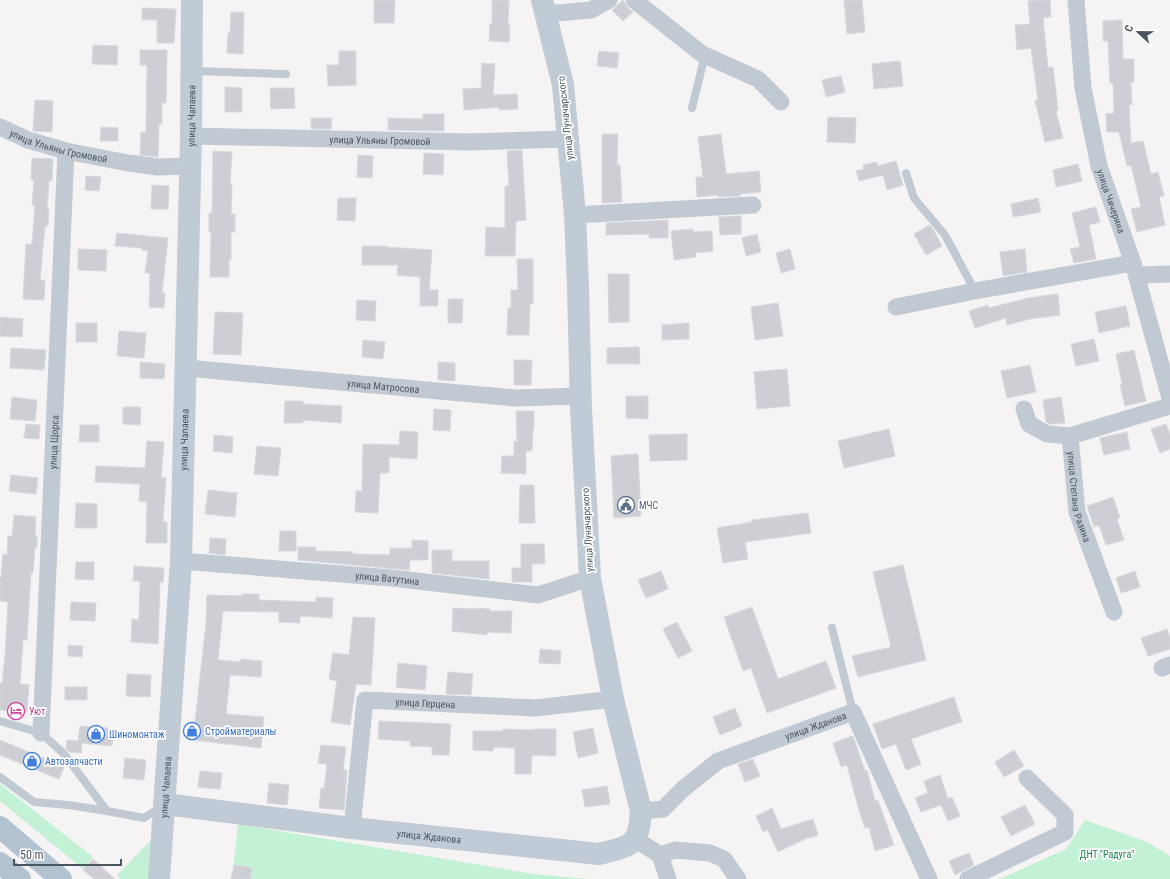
<svg xmlns="http://www.w3.org/2000/svg" width="1170" height="879" font-family="'Roboto Condensed',sans-serif">
<style>
.green{fill:#c3f1d5}
.building{fill:#cdcfd5;stroke:#d7d9de}
.lines{fill:none;stroke-linecap:round;stroke-linejoin:round}
.service{stroke:#c1cad2;stroke-width:8}
.minor{stroke:#c1cad2;stroke-width:17}
.secondary{stroke:#c1cbd6;stroke-width:22}
.primary{stroke:#b3c2d1;stroke-width:22}
.labels{text-anchor:middle;stroke-width:3.5;stroke-linejoin:round;paint-order:stroke}
.street-label{font-size:10px;fill:#4a5661;stroke:#fff}
.service-label{font-size:10px;fill:#4e5e75;stroke:#fff;text-anchor:start}
.hotel-label{font-size:10px;fill:#b23c85;stroke:#fff;text-anchor:start}
.shop-label{font-size:10px;fill:#366cbe;stroke:#fff;text-anchor:start}
.park-label{font-size:10px;fill:#17864f;stroke:#fff}
</style>
<rect width="100%" height="100%" fill="#f5f3f3"/>
<!-- green -->
<g class="green">
<polygon points="0,784 93,857 83,869 0,801"/>
<polygon points="1085,820 1147,842 1170,856 1170,879 1000,879 1066,849"/>
<polygon points="238,824 533,874 588,879 232,879"/>
<polygon points="155,836 152,879 120,879 117,875"/>
</g>
<!-- building -->
<g class="building">
<polygon points="374,0 395,0 394,23 374,23"/>
<polygon points="492,0 509,0 508,25 510,25 509,42 489,41 490,24 492,24"/>
<polygon points="623,0 628,8 633,12 623,21 612,10"/>
<polygon points="844,0 862,0 865,32 847,34"/>
<polygon points="1040,0 1050,0 1051,17 1043,18 1048,68 1053,67 1058,110 1056,111 1063,138 1045,142 1035,100 1038,100 1031,48 1017,50 1015,25 1030,24 1028,1"/>
<polygon points="142,8 176,9 174,43 157,43 157,20 142,20"/>
<polygon points="231,12 244,12 243,54 227,53 228,33 230,33"/>
<polygon points="1122,20 1123,59 1134,59 1134,82 1131,82 1132,105 1129,105 1131,143 1143,141 1151,174 1158,172 1164,196 1159,197 1165,225 1137,232 1131,209 1141,207 1131,165 1127,166 1119,132 1107,132 1106,114 1114,113 1113,83 1110,83 1108,41 1103,41 1103,21"/>
<polygon points="93,45 118,46 117,65 92,64"/>
<polygon points="140,50 167,50 166,103 162,103 162,124 159,124 158,157 140,155 141,132 146,132 147,65 140,65"/>
<polygon points="339,51 356,51 356,85 328,86 327,65 339,65"/>
<polygon points="599,51 619,53 617,68 597,66"/>
<polygon points="900,61 903,86 874,89 872,64"/>
<polygon points="482,63 495,64 493,95 517,94 518,109 499,110 499,107 464,110 463,89 481,88"/>
<polygon points="841,76 845,92 826,97 822,80"/>
<polygon points="225,87 242,88 242,112 225,112"/>
<polygon points="270,88 294,88 295,108 271,109"/>
<polygon points="35,100 53,101 52,132 33,131"/>
<polygon points="423,114 444,114 444,131 388,130 388,118 423,119"/>
<polygon points="828,117 856,118 855,143 827,142"/>
<polygon points="311,118 332,118 331,129 311,129"/>
<polygon points="101,127 118,128 118,141 100,141"/>
<polygon points="602,134 618,134 617,165 620,165 622,202 602,203"/>
<polygon points="721,134 726,174 759,171 761,192 740,194 740,196 718,197 718,195 697,197 696,177 703,177 698,137"/>
<polygon points="522,150 526,220 516,221 515,256 485,256 486,227 505,228 505,186 509,186 507,151"/>
<polygon points="213,151 232,152 230,184 232,184 231,214 235,214 235,232 231,232 231,260 229,259 229,277 210,277 211,232 209,232 209,213 212,213"/>
<polygon points="424,153 444,154 443,175 423,174"/>
<polygon points="358,155 373,156 372,178 357,177"/>
<polygon points="32,158 53,159 52,181 49,181 47,209 49,209 48,226 45,226 40,280 45,280 44,300 23,299 26,244 32,244 35,206 32,205 34,180 31,180"/>
<polygon points="896,161 903,185 887,190 883,175 859,181 856,171 864,169 863,165 877,162 877,166"/>
<polygon points="1078,164 1082,181 1056,187 1053,170"/>
<polygon points="86,176 101,177 99,191 85,190"/>
<polygon points="152,185 169,186 168,209 151,209"/>
<polygon points="338,198 356,198 355,221 337,220"/>
<polygon points="1038,198 1041,212 1013,217 1011,204"/>
<polygon points="1096,207 1100,222 1089,225 1096,259 1074,263 1070,249 1080,247 1072,213"/>
<polygon points="741,216 741,234 720,235 719,217"/>
<polygon points="668,220 668,238 649,238 649,234 606,235 606,223"/>
<polygon points="930,225 934,231 942,246 926,255 914,234"/>
<polygon points="693,229 693,232 712,231 713,251 695,253 696,257 674,260 671,231"/>
<polygon points="117,233 168,238 162,293 165,293 164,308 149,307 150,273 145,273 148,251 142,250 142,248 115,246"/>
<polygon points="757,234 761,252 746,256 742,238"/>
<polygon points="362,246 386,246 386,247 432,250 429,290 438,290 438,306 420,306 420,277 397,275 398,265 362,265"/>
<polygon points="78,249 107,250 106,271 78,270"/>
<polygon points="790,249 795,269 781,273 776,253"/>
<polygon points="1025,249 1027,272 1003,276 1000,252"/>
<polygon points="517,259 533,259 533,304 530,304 529,335 507,335 508,308 511,308 511,290 518,290"/>
<polygon points="608,274 629,274 629,322 609,323"/>
<polygon points="1058,294 1060,315 1030,319 1007,325 1006,318 975,328 969,311 988,305 989,308 1028,298"/>
<polygon points="448,299 463,299 462,323 448,323"/>
<polygon points="357,300 376,301 375,321 356,320"/>
<polygon points="778,303 783,336 755,340 751,307"/>
<polygon points="1126,306 1130,326 1099,333 1095,312"/>
<polygon points="215,312 243,313 241,355 213,354"/>
<polygon points="0,317 23,319 22,337 0,336"/>
<rect x="76" y="323" width="21" height="19"/>
<polygon points="689,323 689,339 662,340 662,325"/>
<polygon points="119,331 146,333 144,358 117,356"/>
<polygon points="1094,339 1099,361 1076,366 1071,344"/>
<polygon points="363,340 385,342 383,359 362,357"/>
<polygon points="639,347 640,364 607,364 607,348"/>
<polygon points="11,348 46,350 44,370 10,368"/>
<polygon points="1134,350 1146,401 1125,406 1120,385 1122,384 1116,354"/>
<polygon points="514,360 532,360 531,385 514,385"/>
<polygon points="140,362 165,364 164,379 140,378"/>
<polygon points="438,362 455,363 455,381 438,380"/>
<polygon points="1030,365 1036,392 1007,398 1001,371"/>
<polygon points="787,369 790,406 757,409 754,372"/>
<polygon points="626,396 648,396 648,419 626,418"/>
<polygon points="12,397 37,400 35,421 10,419"/>
<polygon points="1061,397 1065,423 1050,424 1046,422 1043,400"/>
<polygon points="285,401 303,401 303,404 342,406 341,423 303,420 303,423 284,423"/>
<polygon points="123,407 141,407 140,425 123,424"/>
<polygon points="434,409 451,410 450,431 433,430"/>
<polygon points="516,411 534,411 534,429 533,429 532,451 526,451 526,474 501,473 502,456 514,456 514,441 517,442"/>
<polygon points="26,424 40,425 39,439 24,438"/>
<polygon points="1166,424 1170,435 1170,449 1160,453 1151,429"/>
<polygon points="80,425 99,425 99,442 79,442"/>
<polygon points="889,429 895,456 844,468 838,441"/>
<polygon points="400,431 418,432 417,459 389,457 389,473 380,473 378,513 355,512 356,491 362,491 363,444 399,445"/>
<polygon points="1127,432 1130,449 1104,455 1100,438"/>
<polygon points="687,434 687,460 650,461 649,435"/>
<polygon points="214,435 233,437 232,453 213,451"/>
<polygon points="147,441 164,442 161,478 166,478 163,522 167,522 167,543 146,543 147,502 139,501 140,484 95,482 96,466 145,468"/>
<polygon points="257,446 281,448 278,476 254,474"/>
<polygon points="638,454 641,516 614,518 611,456"/>
<polygon points="11,475 38,478 36,494 9,491"/>
<polygon points="520,485 534,485 535,523 519,523"/>
<polygon points="208,490 237,493 235,517 205,514"/>
<polygon points="1113,497 1120,518 1117,519 1124,540 1106,545 1099,525 1094,527 1087,506"/>
<polygon points="76,503 97,504 97,528 75,528"/>
<polygon points="808,513 811,533 745,542 748,559 723,563 717,528 752,522 752,520"/>
<polygon points="14,515 36,517 35,536 37,536 37,547 35,547 33,573 31,573 27,640 23,640 20,684 29,685 27,712 0,710 0,683 2,683 5,656 8,602 0,601 0,577 1,577 3,554 7,555 8,536 12,536"/>
<polygon points="280,531 296,531 296,551 279,551"/>
<polygon points="210,538 226,539 225,555 209,553"/>
<polygon points="412,540 428,541 428,560 410,560 409,570 298,560 298,547 316,547 315,551 353,552 352,554 390,555 390,548 412,548"/>
<polygon points="521,544 544,544 545,564 532,564 532,582 512,582 512,568 521,568"/>
<polygon points="432,550 452,550 452,561 489,561 489,579 432,573"/>
<polygon points="76,562 94,562 94,580 75,579"/>
<polygon points="903,565 926,660 858,677 852,656 891,647 873,572"/>
<polygon points="134,566 164,568 163,583 160,582 158,644 131,642 132,619 139,620 140,581 133,581"/>
<polygon points="661,571 668,589 646,598 638,580"/>
<polygon points="1135,571 1140,587 1121,593 1116,578"/>
<polygon points="242,594 259,594 259,600 316,602 316,597 333,598 332,618 300,616 300,623 279,622 279,612 223,611 218,660 241,662 241,659 262,661 261,677 230,675 226,714 264,717 261,748 193,740 206,623 207,595 242,596"/>
<polygon points="71,602 96,603 95,621 70,620"/>
<polygon points="752,607 778,679 826,661 836,688 767,713 751,668 743,671 724,617"/>
<polygon points="453,608 475,609 475,608 490,609 489,611 512,611 511,633 487,632 487,635 452,631"/>
<polygon points="353,617 375,618 371,685 356,684 350,725 331,722 337,681 329,679 333,653 349,655"/>
<polygon points="677,622 692,651 678,658 663,629"/>
<polygon points="1167,629 1170,638 1170,649 1148,656 1141,638"/>
<polygon points="68,645 83,646 82,657 68,656"/>
<polygon points="540,649 561,651 560,664 539,663"/>
<polygon points="398,663 427,666 425,690 396,687"/>
<polygon points="448,672 473,674 471,695 446,694"/>
<polygon points="127,674 151,675 150,697 126,696"/>
<rect x="65" y="687" width="22" height="13"/>
<polygon points="954,697 962,722 911,739 921,764 906,770 896,744 882,749 873,724"/>
<polygon points="735,708 742,726 720,735 713,717"/>
<polygon points="379,721 451,724 449,755 432,755 432,747 410,746 410,741 378,739"/>
<polygon points="80,726 114,729 112,746 82,743 81,753 69,752 66,749 67,740 78,741"/>
<polygon points="593,728 598,753 578,758 573,732"/>
<polygon points="503,729 534,730 534,729 556,729 556,756 532,755 531,774 515,774 515,748 494,747 493,751 473,750 473,731 503,731"/>
<polygon points="853,736 865,771 867,770 875,801 878,800 894,845 875,851 869,827 865,828 858,807 847,765 841,767 833,743"/>
<polygon points="0,740 64,767 59,779 0,755"/>
<polygon points="321,745 346,747 343,770 347,770 344,810 319,808 321,788 324,789 327,764 318,763"/>
<polygon points="1014,750 1024,766 1004,777 995,762"/>
<polygon points="125,758 146,760 144,780 123,778"/>
<polygon points="753,759 760,776 745,782 738,764"/>
<polygon points="200,771 222,773 220,789 198,787"/>
<polygon points="940,775 948,799 952,797 960,816 948,821 941,805 921,812 915,798 928,793 924,781"/>
<polygon points="269,783 289,785 287,805 267,803"/>
<polygon points="607,786 610,804 585,807 582,790"/>
<polygon points="1025,805 1035,824 1011,836 1001,817"/>
<polygon points="772,808 781,829 813,819 818,835 805,839 778,852 768,830 763,832 756,816"/>
<polygon points="969,853 974,865 955,875 949,861"/>
<polygon points="93,859 115,879 94,879 83,870"/>
<polygon points="234,865 252,868 250,879 231,879"/>
</g>
<g class="lines">
<!-- service -->
<g class="service">
<polyline points="192,71 286,74"/>
<polyline points="692,108 703,63 702,54"/>
<polyline points="906,173 914,198 945,235 975,291"/>
<polyline points="832,628 853,712"/>
<polyline points="0,721 41,733 64,754 107,811 144,818 161,807"/>
<polyline points="0,777 34,802 68,805 107,811"/>
</g>
<!-- minor -->
<g class="minor">
<polyline points="634,0 702,54 758,79 781,102"/>
<path id="s1" d="M1076,0L1083,88L1099,166L1133,263L1170,398"/>
<polyline points="546,14 591,10 609,0"/>
<path id="s2" d="M0,127L28,140L66,151L128,163L158,167L189,166"/>
<path id="s3" d="M191,136L469,142L568,139"/>
<polyline points="575,215 753,205"/>
<polyline points="1137,275 1170,274"/>
<polyline points="896,307 975,291 1133,263"/>
<path id="s4" d="M186,368L515,398L581,396"/>
<path id="s5" d="M1024,409L1029,424L1047,434L1070,436L1077,512L1114,612"/>
<polyline points="1070,436 1170,406"/>
<path id="s6" d="M181,561L391,578L538,595L590,578"/>
<polyline points="1162,668 1170,665"/>
<path id="s7" d="M41,733L66,151"/>
<path id="s8" d="M641,811L663,809L683,789L718,761L853,712L929,879"/>
<path id="s9" d="M352,828L365,700L536,708L613,699"/>
<polyline points="635,839 660,855 668,879"/>
<polyline points="660,855 675,850 710,853 724,859 738,879"/>
<polyline points="968,879 1065,832 1065,815 1027,778"/>
</g>
<!-- secondary -->
<g class="secondary">
<path id="s10" d="M165,804L352,828L599,854C631,846 639,846 641,811L613,699L590,578L581,408L578,287L575,215L568,139L563,85L542,0"/>
<path id="s11" d="M159,879L181,561L191,136L192,0"/>
</g>
<!-- primary -->
<g class="primary">
<polyline points="0,827 61,879"/>
<polyline points="0,863 20,879"/>
</g>
</g>
<!-- icons -->
<defs>
<g id="civic-ring" transform="scale(0.9)"><circle r="9.5" fill="#fff" stroke="#5c6f8a" stroke-width="1.5"/><path d="M-.6-6.5H3V-4.5H.6V-3L4-1V1h2V6H-6V1h2V-1L-.6-3ZM-1.2 2.5V6h2.4V2.5Z" fill="#5c6f8a"/></g>
<g id="hotel-ring" transform="scale(0.9)"><circle r="9.5" fill="#fff" stroke="#d1479c" stroke-width="1.5"/><path d="M-6-4.5h1.5V1H6V5H4.5V3h-9V5H-6ZM-4 0a1.8 1.8 0 1 1 3.6 0ZM.5 0V-2.5h3Q6-2.5 6 0Z" fill="#d1479c"/></g>
<g id="shop-ring" transform="scale(0.9)"><circle r="9.5" fill="#fff" stroke="#3f7fe0" stroke-width="1.5"/><path d="M-5-2.5h2.3a2.7 3.5 0 0 1 5.4 0H5L5.5 6h-11ZM-1.5-2.5h3a1.5 2.3 0 0 0-3 0Z" fill="#3f7fe0"/></g>
</defs>
<g fill-rule="evenodd">
<use href="#civic-ring" x="626" y="505"/>
<use href="#hotel-ring" x="16" y="711"/>
<use href="#shop-ring" x="192" y="731"/>
<use href="#shop-ring" x="96" y="734"/>
<use href="#shop-ring" x="32" y="761"/>
</g>
<g class="labels">
<!-- street labels -->
<g class="street-label">
<text dy="4" stroke="none"><textPath href="#s11" startOffset="764">улица Чапаева</textPath></text>
<text transform="translate(565 118) rotate(-96)" y="4">улица Луначарского</text>
<text dy="4" stroke="none"><textPath href="#s3" startOffset="189">улица Ульяны Громовой</textPath></text>
<text dy="4" stroke="none"><textPath href="#s2" startOffset="62">улица Ульяны Громовой</textPath></text>
<text dy="4" stroke="none"><textPath href="#s1" startOffset="205">улица Чичерина</textPath></text>
<text dy="4" stroke="none"><textPath href="#s4" startOffset="198">улица Матросова</textPath></text>
<text dy="4" stroke="none"><textPath href="#s11" startOffset="440">улица Чапаева</textPath></text>
<text dy="4" stroke="none"><textPath href="#s7" startOffset="291">улица Щорса</textPath></text>
<text dy="4" stroke="none"><textPath href="#s5" startOffset="121">улица Степана Разина</textPath></text>
<text transform="translate(587 530) rotate(-93)" y="4">улица Луначарского</text>
<text dy="4" stroke="none"><textPath href="#s6" startOffset="207">улица Ватутина</textPath></text>
<text dy="4" stroke="none"><textPath href="#s9" startOffset="189">улица Герцена</textPath></text>
<text dy="4" stroke="none"><textPath href="#s8" startOffset="199">улица Жданова</textPath></text>
<text dy="4" stroke="none"><textPath href="#s11" startOffset="92">улица Чапаева</textPath></text>
<text dy="4" stroke="none"><textPath href="#s10" startOffset="266">улица Жданова</textPath></text>
</g>
<!-- service labels -->
<g class="service-label">
<text x="639" y="509">МЧС</text>
</g>
<!-- hotel labels -->
<g class="hotel-label">
<text x="29" y="715">Уют</text>
</g>
<!-- shop labels -->
<g class="shop-label">
<text x="205" y="735">Стройматериалы</text>
<text x="109" y="738">Шиномонтаж</text>
<text x="45" y="765">Автозапчасти</text>
</g>
<!-- park labels -->
<g class="park-label">
<text x="1107" y="858">ДНТ "Радуга"</text>
</g>
</g>
<!-- north arrow -->
<g transform="translate(1138 32) rotate(292)" stroke="#ffffff" stroke-width="3" paint-order="stroke">
<path d="M0-3L7 15L0 10L-7 15Z" fill="#4a5661"/>
<text y="-6" font-size="11" font-weight="bold" text-anchor="middle" fill="#4a5661">С</text>
</g>
<!-- scale -->
<path d="M14 859v6h107v-6" fill="none" stroke="#4a5661" stroke-width="2"/>
<text x="20" y="859" font-size="12" fill="#4a5661" stroke="#ffffff" stroke-width="3" paint-order="stroke">50 m</text>
</svg>
